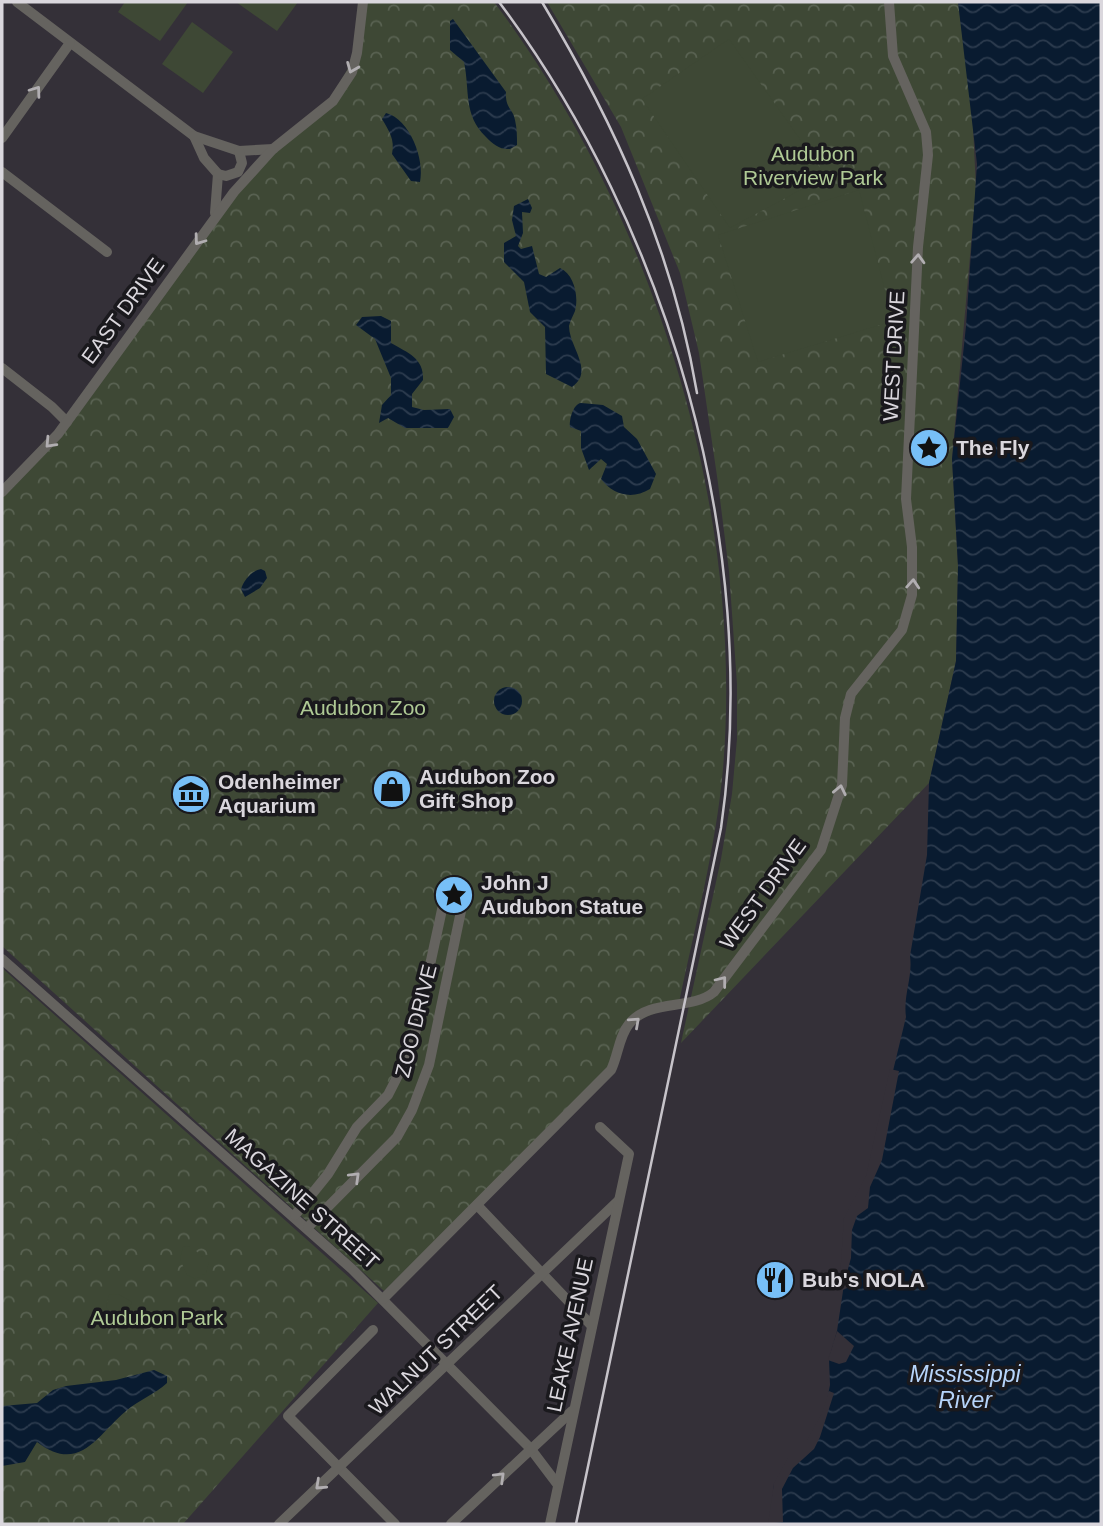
<svg xmlns="http://www.w3.org/2000/svg" width="1103" height="1526" font-family="Helvetica,sans-serif">
<style>
.forest{fill:url(#forest-crowns)}
.garden{fill:#3e4835}
.water{fill:url(#water-waves)}
.pier{fill:#343038}
.lines{fill:none;stroke-linecap:round;stroke-linejoin:round}
.minor{stroke:#65635f;stroke-width:10}
.rail{stroke:#c6c3c9;stroke-width:2.5}
.oneway{stroke:#b1aeb1}
.labels{text-anchor:middle;stroke-width:7;stroke-linejoin:round;paint-order:stroke}
.park-label{font-size:21px;fill:#afca95;stroke:#1a191d}
.street-label{font-size:21px;fill:#dad7dd;stroke:#1a191d}
.poi-label{font-size:21px;font-weight:bold;fill:#dad7dd;stroke:#1a191d;text-anchor:start}
.water-label{font-size:23px;font-style:italic;fill:#b6d4fa;stroke:#1a191d}
</style>
<defs>
<pattern id="forest-crowns" width="20" height="18" patternUnits="userSpaceOnUse" patternTransform="scale(1.75)"><rect width="20" height="18" fill="#3e4835"/><path d="M2 6a3 3 0 1 1 6 0M12 15a3 3 0 1 1 6 0" fill="none" stroke="#596252"/></pattern>
<pattern id="water-waves" width="16" height="10" patternUnits="userSpaceOnUse" patternTransform="scale(1.75)"><rect width="16" height="10" fill="#091b30"/><path d="M0 5q4-4 8 0t8 0" fill="none" stroke="#2c3b4e"/></pattern>
</defs>
<rect width="100%" height="100%" fill="#343038"/>
<!-- forest -->
<g class="forest">
<path d="M363,2H494C652,212 745,505 723,769C716,847 695,926 679,1003L630,1024L611,1070L384,1291L2,946V493L67,422L247,178L323,111L357,53Z"/>
<polygon points="547,2 958,2 972,106 976,189 952,458 958,566 956,661 929,783 681,1043 721,859 732,794 737,739 737,684 729,571 718,483 699,353 680,273 621,127"/>
<polygon points="2,968 378,1303 183,1524 2,1524"/>
</g>
<!-- garden -->
<g class="garden">
<polygon points="125,2 188,2 160,41 118,12"/>
<polygon points="236,2 298,2 277,31"/>
<polygon points="192,22 233,52 203,93 162,64"/>
<polygon points="729,39 826,176 730,228 642,99"/>
<polygon points="859,190 893,321 758,362 718,235"/>
<circle cx="29" cy="1141" r="13"/>
<polygon points="190,1246 209,1262 206,1273 196,1279 187,1275 180,1259 183,1247"/>
<polygon points="118,1294 132,1302 128,1313 115,1315 106,1308 109,1295"/>
</g>
<!-- water -->
<g class="water">
<path d="M958,2H1101V1524H770L774,1484L808,1443L824,1416L830,1385L829,1359L837,1331L843,1291V1256L865,1187L906,1017C903,995 913,977 910,956L927,855L929,783L956,661L958,566L952,459L966,326L977,164Z"/>
<path d="M453,19L506,92C505,109 513,108 515,120C517,128 517,137 517,145L510,149C500,150 493,144 486,137C463,115 470,90 464,62L450,50V21Z"/>
<path d="M386,113C410,119 425,160 420,182L411,181L392,154C395,139 389,131 382,119Z"/>
<path d="M528,199L532,208L530,213L522,212L523,233L518,246L521,249L532,246L539,274L546,277L560,268C574,274 579,296 575,311C573,316 570,321 569,326C569,347 595,371 572,387L546,374L545,327L530,312L524,282L504,262V243L516,236L512,220L514,206Z"/>
<path d="M381,316L391,321V343C408,353 424,358 423,380L412,394V407L424,410L450,409L454,417L448,428H405L388,418L379,423L382,405L391,395V378L375,339L356,325L362,317Z"/>
<path d="M581,403L603,405L622,416L624,427L637,439L656,474L650,489C632,500 613,495 601,479L607,464L601,459L589,470L581,448V431L570,427C569,420 573,404 581,403Z"/>
<path d="M261,569L265,571L267,578L260,588L245,597L241,589C244,580 251,571 261,569Z"/>
<circle cx="508" cy="701" r="14"/>
<path d="M154,1370L167,1376V1383C155,1394 139,1400 126,1411C98,1434 80,1475 37,1442L25,1462L2,1466V1406L37,1403L53,1390L66,1386L116,1380Z"/>
</g>
<!-- pier -->
<g class="pier">
<polygon points="890,1069 899,1071 882,1160 870,1187 868,1208 857,1216 852,1230 851,1258 848,1269 851,1286 839,1292 844,1218 866,1176"/>
<polygon points="837,1331 854,1346 846,1362 839,1364 828,1360"/>
<polygon points="829,1391 834,1393 820,1437 814,1449 793,1468 782,1489 783,1522 768,1524 774,1483 788,1458 807,1440 821,1415"/>
</g>
<g class="lines">
<!-- minor -->
<g class="minor">
<polyline points="17,2 194,136 239,151 273,149"/>
<polyline points="194,136 204,158 218,174 215,213"/>
<polyline points="2,138 70,43"/>
<polyline points="2,172 107,252"/>
<polyline points="218,174 226,176 238,172 242,163 239,151"/>
<polyline points="2,368 52,407 67,422"/>
<polyline points="2,492 58,434 234,192 273,149 333,101 352,72 357,53 363,2"/>
<polyline points="2,959 352,1269 530,1448 558,1485"/>
<polyline points="477,1205 592,1326"/>
<polyline points="295,1215 328,1174 357,1127 388,1095 412,1048 443,905"/>
<polyline points="308,1227 397,1137 412,1110 429,1065 461,911"/>
<path d="M383,1299L611,1070C618,1056 619,1036 629,1024C650,998 691,1011 714,992L821,850L842,785L845,718L851,694L902,630L912,595V547L906,499L918,247L928,155L926,132L893,56L889,2"/>
<polyline points="373,1330 288,1416 395,1524"/>
<polyline points="279,1524 618,1201"/>
<polyline points="451,1524 572,1411"/>
<polyline points="550,1524 629,1154 600,1127"/>
</g>
<!-- rail -->
<g class="rail">
<path d="M499,2C668,227 762,547 721,828L576,1524"/>
<path d="M542,2C615,124 673,251 697,393"/>
</g>
</g>
<!-- one-way arrows -->
<defs><path id="oneway-chevron" d="M-2-3.5L2.5 0L-2 3.5" fill="none" stroke-width="1.6" stroke-linecap="round" stroke-linejoin="round" transform="scale(1.75)"/></defs>
<g class="oneway">
<use href="#oneway-chevron" transform="translate(352 68) rotate(112)"/>
<use href="#oneway-chevron" transform="translate(36 91) rotate(-54)"/>
<use href="#oneway-chevron" transform="translate(199 240) rotate(126)"/>
<use href="#oneway-chevron" transform="translate(918 259) rotate(-87)"/>
<use href="#oneway-chevron" transform="translate(50 443) rotate(133)"/>
<use href="#oneway-chevron" transform="translate(913 584) rotate(-86)"/>
<use href="#oneway-chevron" transform="translate(840 790) rotate(-78)"/>
<use href="#oneway-chevron" transform="translate(722 981) rotate(-52)"/>
<use href="#oneway-chevron" transform="translate(635 1022) rotate(-42)"/>
<use href="#oneway-chevron" transform="translate(355 1177) rotate(-44)"/>
<use href="#oneway-chevron" transform="translate(500 1477) rotate(-44)"/>
<use href="#oneway-chevron" transform="translate(320 1485) rotate(137)"/>
</g>
<!-- icons -->
<defs>
<g id="sight-disc" transform="scale(2.0125)"><circle r="9.5" fill="#77bff7" stroke="#1a191d"/><path d="M0-6L1.8-2.2L6-1.7L2.9 1.2L3.7 5.4L0 3.3L-3.7 5.4L-2.9 1.2L-6-1.7L-1.8-2.2Z" fill="#111"/></g>
<g id="shop-disc" transform="scale(2.0125)"><circle r="9.5" fill="#77bff7" stroke="#1a191d"/><path d="M-5-2.5h2.3a2.7 3.5 0 0 1 5.4 0H5L5.5 6h-11ZM-1.5-2.5h3a1.5 2.3 0 0 0-3 0Z" fill="#111"/></g>
<g id="museum-disc" transform="scale(2.0125)"><circle r="9.5" fill="#77bff7" stroke="#1a191d"/><path d="M0-6L6-3V-2H-6V-3ZM-5-1h2V3h-2ZM-1-1h2V3h-2ZM3-1h2V3H3ZM-6 4H6V6H-6Z" fill="#111"/></g>
<g id="restaurant-disc" transform="scale(2.0125)"><circle r="9.5" fill="#77bff7" stroke="#1a191d"/><path d="M-5-6h1v4h1v-4h1v4h1v-4h1v5L-1.5 .5V6h-2V.5L-5-1ZM5-6V6H3V1.5H1.5Q1.5-4 5-6Z" fill="#111"/></g>
</defs>
<g fill-rule="evenodd">
<use href="#sight-disc" x="929" y="448"/>
<use href="#shop-disc" x="392" y="789"/>
<use href="#museum-disc" x="191" y="794"/>
<use href="#sight-disc" x="454" y="895"/>
<use href="#restaurant-disc" x="775" y="1280"/>
</g>
<g class="labels">
<!-- park labels -->
<g class="park-label">
<text x="813" y="161">Audubon<tspan x="813" dy="24">Riverview Park</tspan></text>
<text x="363" y="715">Audubon Zoo</text>
<text x="157" y="1325">Audubon Park</text>
</g>
<!-- street labels -->
<g class="street-label">
<text transform="translate(123 311) rotate(-54)" y="7">EAST DRIVE</text>
<text transform="translate(894 356) rotate(-87)" y="7">WEST DRIVE</text>
<text transform="translate(763 894) rotate(-54)" y="7">WEST DRIVE</text>
<text transform="translate(416 1021) rotate(-76)" y="7">ZOO DRIVE</text>
<text transform="translate(302 1199) rotate(42)" y="7">MAGAZINE STREET</text>
<text transform="translate(570 1335) rotate(-78)" y="7">LEAKE AVENUE</text>
<text transform="translate(436 1350) rotate(-44)" y="7">WALNUT STREET</text>
</g>
<!-- poi labels -->
<g class="poi-label">
<text x="956" y="455">The Fly</text>
<text x="419" y="784">Audubon Zoo<tspan x="419" dy="24">Gift Shop</tspan></text>
<text x="218" y="789">Odenheimer<tspan x="218" dy="24">Aquarium</tspan></text>
<text x="481" y="890">John J<tspan x="481" dy="24">Audubon Statue</tspan></text>
<text x="802" y="1287">Bub's NOLA</text>
</g>
<!-- water labels -->
<g class="water-label">
<text x="965" y="1382">Mississippi<tspan x="965" dy="26">River</tspan></text>
</g>
</g>
<!-- border -->
<rect width="1103" height="1526" fill="none" stroke="#dad7dd" stroke-width="7"/>
</svg>
